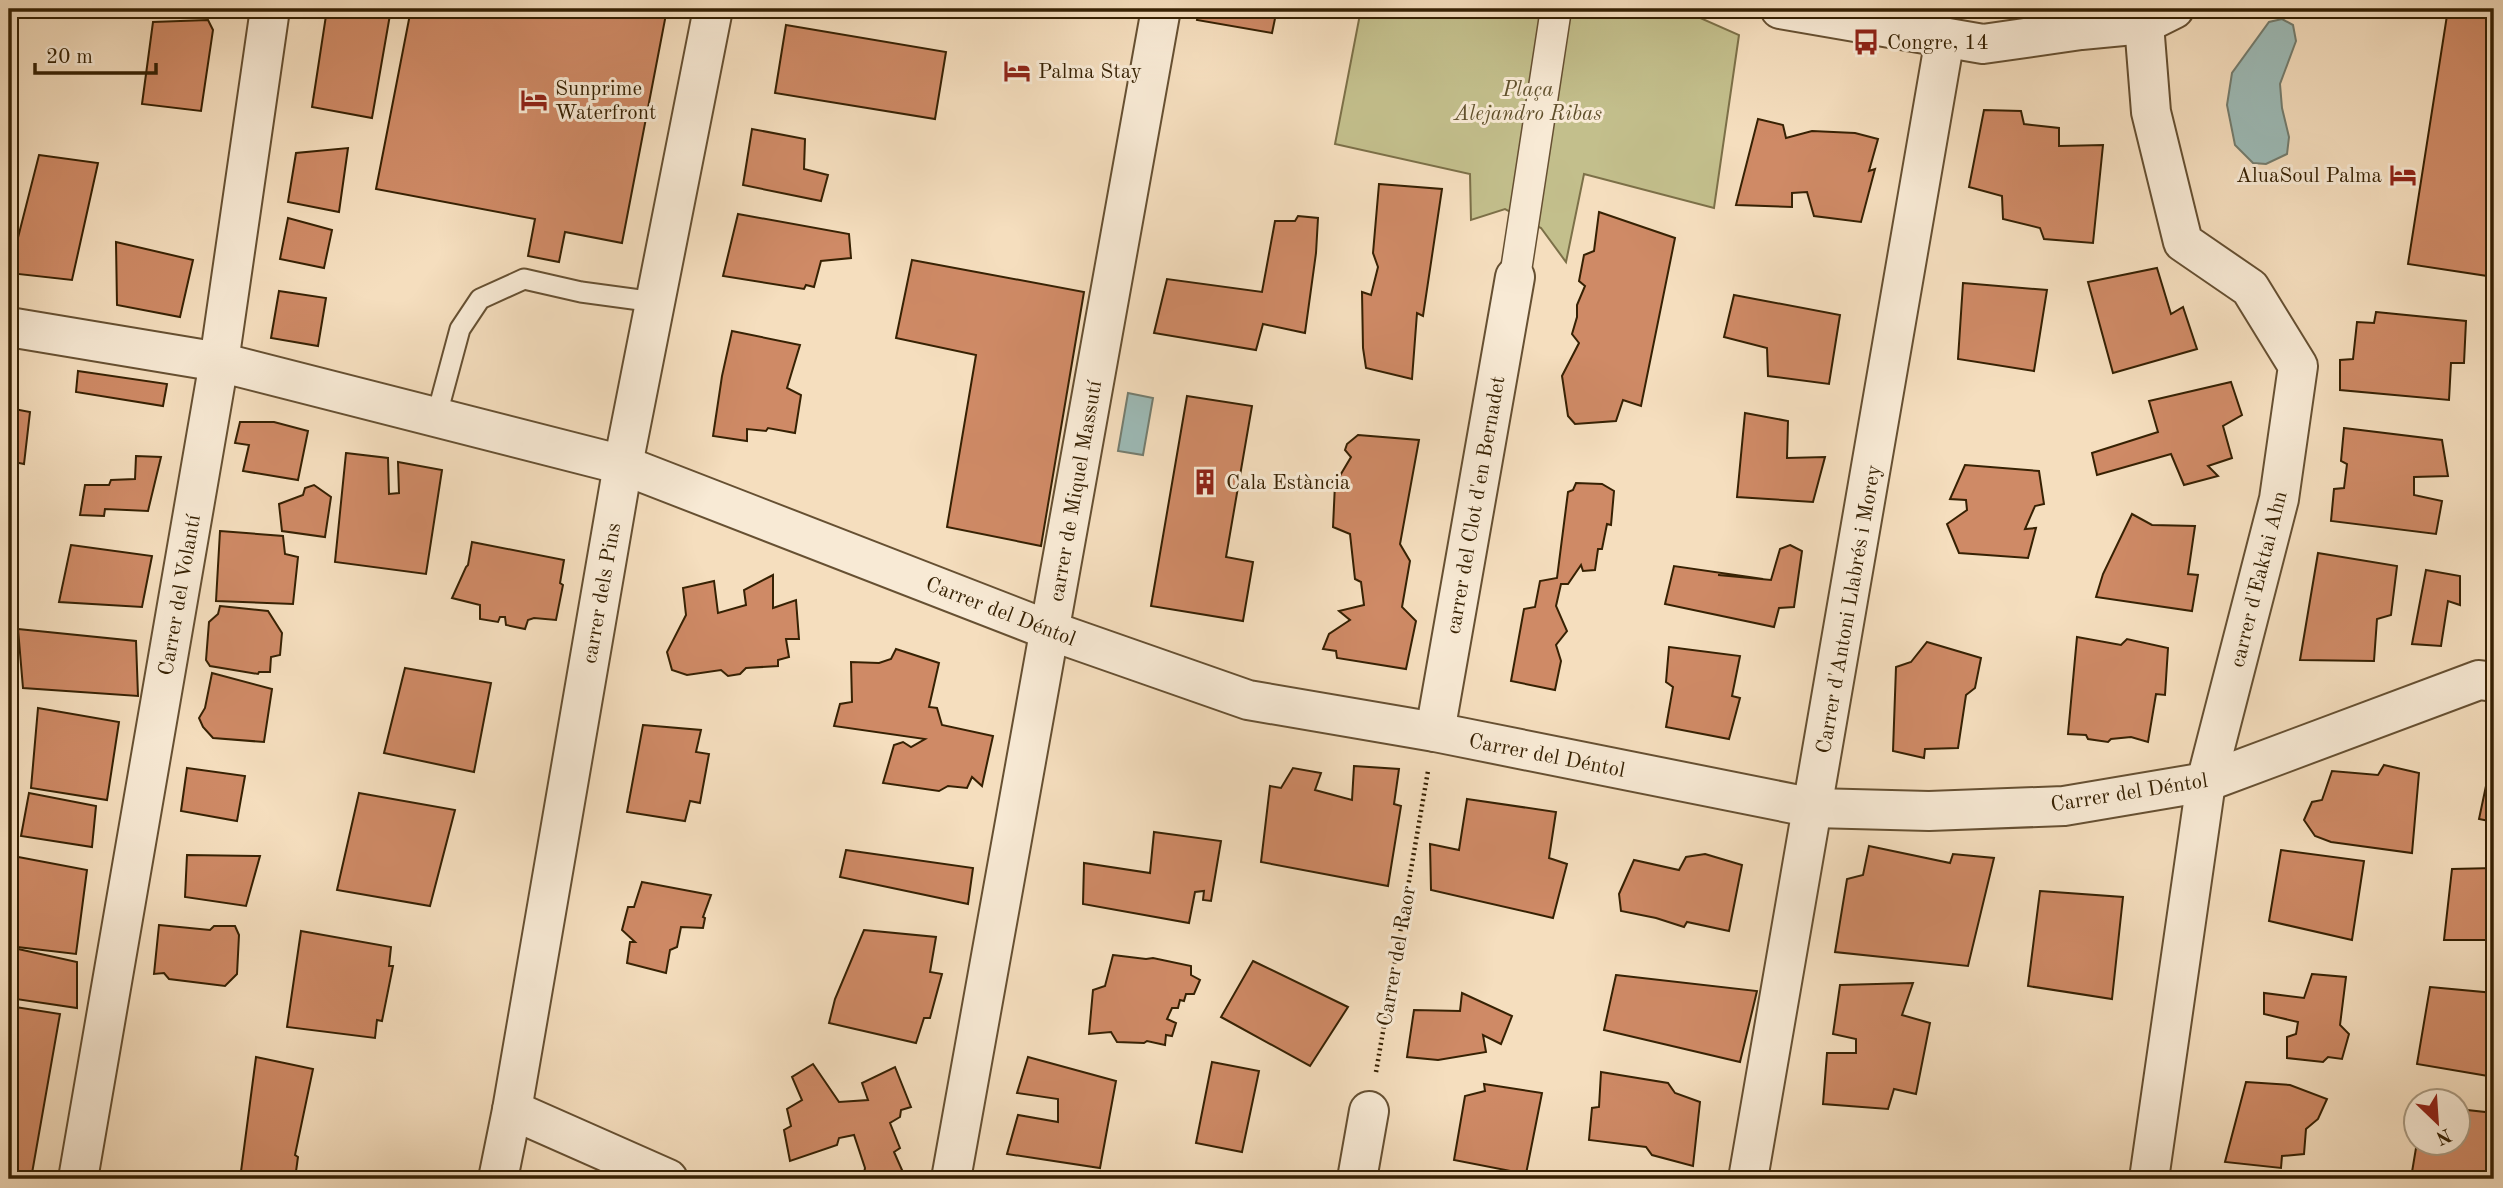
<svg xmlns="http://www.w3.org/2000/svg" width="2503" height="1188" font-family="'Old Standard TT',serif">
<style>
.green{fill:#c3bf8c;stroke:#7c7048;stroke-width:2}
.water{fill:#9dbbb7;stroke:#747d6f;stroke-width:2}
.building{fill:#cf8a66;stroke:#362103;stroke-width:2}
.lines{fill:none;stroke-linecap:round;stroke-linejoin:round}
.service-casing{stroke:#665032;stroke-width:23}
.pedestrian-casing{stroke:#665032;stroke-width:33}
.minor-casing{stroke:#665032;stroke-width:42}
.path{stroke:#362103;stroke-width:4.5;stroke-dasharray:2 3.5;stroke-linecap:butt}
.service{stroke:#f8ead5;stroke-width:19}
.pedestrian{stroke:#f8ead5;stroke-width:30}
.minor{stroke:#f8ead5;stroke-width:38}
.labels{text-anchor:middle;stroke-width:6;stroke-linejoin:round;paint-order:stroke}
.poi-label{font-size:21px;fill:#362103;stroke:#f8ead5;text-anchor:start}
.park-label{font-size:21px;font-style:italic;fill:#60502c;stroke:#f8ead5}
.street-label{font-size:21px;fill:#362103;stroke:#f8ead5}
</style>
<rect width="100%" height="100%" fill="#f5debe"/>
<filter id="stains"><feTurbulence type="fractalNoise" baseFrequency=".00286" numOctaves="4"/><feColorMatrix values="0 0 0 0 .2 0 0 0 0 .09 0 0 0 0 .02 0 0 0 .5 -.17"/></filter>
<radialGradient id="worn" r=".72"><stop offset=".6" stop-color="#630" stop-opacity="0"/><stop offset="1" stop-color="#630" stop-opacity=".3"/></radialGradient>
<!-- green -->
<polygon class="green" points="1361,9 1680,9 1739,35 1714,208 1584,174 1566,262 1541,228 1505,209 1471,220 1470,174 1335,144"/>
<!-- water -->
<g class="water">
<polygon points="2282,19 2293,25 2296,41 2280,84 2282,108 2289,137 2287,154 2266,164 2253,163 2235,145 2227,105 2232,73 2269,22"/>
<polygon points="1128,393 1153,398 1143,455 1118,451"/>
</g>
<!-- building -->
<g class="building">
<polygon points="36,9 67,9 65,16 35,17"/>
<polygon points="327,9 391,9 372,118 312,107"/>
<polygon points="411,9 667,9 622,243 565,232 559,262 528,256 535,219 376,189"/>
<polygon points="1199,9 1277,9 1272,33 1197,20"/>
<polygon points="2448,9 2494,9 2494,277 2408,264"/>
<polygon points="208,20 213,30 201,111 142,104 153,22"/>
<polygon points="786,25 946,52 935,119 775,93"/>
<polygon points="1984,110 2021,111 2024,124 2059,128 2059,146 2103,145 2093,243 2044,239 2040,228 2003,219 2002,196 1969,187"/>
<polygon points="1758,119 1783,125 1786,138 1812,131 1855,133 1878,139 1869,171 1875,169 1861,222 1814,216 1807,192 1792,193 1792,207 1736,205"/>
<polygon points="752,129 805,139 804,169 828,175 821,201 743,185"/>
<polygon points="348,148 339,212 288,202 296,153"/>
<polygon points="39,155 98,163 72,280 9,273"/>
<polygon points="1379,184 1442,189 1423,316 1417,313 1412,379 1366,368 1363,348 1362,292 1371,295 1378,267 1373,253"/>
<polygon points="1599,212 1675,238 1641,406 1623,400 1616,421 1575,424 1568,416 1562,376 1579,343 1572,334 1577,317 1577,305 1585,286 1579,281 1584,255 1594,251"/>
<polygon points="738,214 849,234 851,258 821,261 814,287 806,285 804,289 723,276"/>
<polygon points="1298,216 1318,218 1316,253 1305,333 1263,324 1256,350 1154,333 1167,279 1262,292 1275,221 1295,221"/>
<polygon points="288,218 332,230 324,268 280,259"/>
<polygon points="116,242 193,260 180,317 117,305"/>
<polygon points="912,260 1084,292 1041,546 947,527 976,355 896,338"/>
<polygon points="2157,268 2171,314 2183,307 2197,349 2113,373 2088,282"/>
<polygon points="1963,283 2047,290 2034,371 1958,359"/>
<polygon points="279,291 326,298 318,346 271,338"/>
<polygon points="1734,295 1840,315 1829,384 1768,376 1767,348 1724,337"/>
<polygon points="2376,312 2466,321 2464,363 2451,363 2449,400 2340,390 2340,360 2353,359 2357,322 2374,323"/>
<polygon points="732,331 800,345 787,388 801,395 795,433 768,428 766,431 747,429 747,441 713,436 722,376"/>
<polygon points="78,371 167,384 163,406 76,392"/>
<polygon points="2231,382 2242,415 2223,426 2232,458 2208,466 2218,476 2184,485 2171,454 2097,475 2092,453 2158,432 2149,401"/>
<polygon points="1187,396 1252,406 1226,557 1253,562 1243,621 1151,606"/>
<polygon points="9,408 30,412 24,464 9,461"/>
<polygon points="1745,413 1788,421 1787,458 1825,457 1813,502 1737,497"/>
<polygon points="240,422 274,422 308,431 298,480 243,471 249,445 235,443"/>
<polygon points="2344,428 2442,440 2448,476 2414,477 2414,495 2442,501 2436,534 2331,521 2334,489 2344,488 2347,464 2341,461"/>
<polygon points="1358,435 1419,440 1400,544 1410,561 1402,607 1416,621 1406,669 1337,658 1336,651 1323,649 1329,634 1350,620 1339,611 1364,605 1361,582 1355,579 1350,534 1333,527 1335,484 1351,457 1345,450 1347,444"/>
<polygon points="346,453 388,458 389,494 399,493 398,462 442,470 426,574 335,562"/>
<polygon points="136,456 161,457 148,511 105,509 104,516 80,515 85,485 109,485 111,480 135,479"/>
<polygon points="1965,465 2039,471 2044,504 2035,506 2025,529 2036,528 2028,558 1959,553 1947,524 1967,510 1966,500 1950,499"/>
<polygon points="1576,483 1602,484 1614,491 1611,525 1607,524 1602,549 1598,549 1595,570 1583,571 1581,565 1568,584 1561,584 1556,606 1567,631 1556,645 1561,661 1555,690 1511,681 1524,609 1535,607 1540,581 1557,578 1568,492 1573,490"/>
<polygon points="314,485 331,497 325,537 282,531 279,504 303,495 305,488"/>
<polygon points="2132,514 2152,525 2195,526 2188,574 2198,575 2192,611 2096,597 2103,574"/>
<polygon points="220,531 283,536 285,554 298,557 293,604 216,601"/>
<polygon points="472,542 564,560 560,583 563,585 556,620 534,618 528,620 525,629 506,625 505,617 500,617 498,622 480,619 480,605 452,598 466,567 468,565"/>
<polygon points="71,545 152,556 142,607 59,602"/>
<polygon points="1790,545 1802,551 1794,607 1779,608 1774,627 1665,604 1674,566 1763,579 1718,575 1771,580 1780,549"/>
<polygon points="2318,553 2397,566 2391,615 2377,619 2374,661 2300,660"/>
<polygon points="2426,570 2460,576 2460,605 2448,601 2441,646 2412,644"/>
<polygon points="773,575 773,608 796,600 799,639 786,639 789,657 778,660 778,666 746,668 740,674 728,676 721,670 687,675 672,670 667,652 686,615 683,588 714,581 718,613 746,605 744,590"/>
<polygon points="220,606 268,611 282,633 280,655 271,657 270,672 259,672 258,674 210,666 206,660 209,622 218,614"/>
<polygon points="18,629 136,641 138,696 23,688"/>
<polygon points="2077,637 2121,645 2127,639 2168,648 2165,695 2156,694 2148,742 2131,737 2111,739 2108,742 2088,739 2086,735 2068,734"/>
<polygon points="1927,642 1981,658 1975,688 1966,695 1958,748 1925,749 1924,758 1893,751 1896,667 1911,662"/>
<polygon points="1669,647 1740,656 1732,696 1740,698 1729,739 1666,727 1673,687 1666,682"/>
<polygon points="896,649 939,663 929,707 937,708 942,725 993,736 982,786 972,777 967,788 948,786 939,791 883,783 894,745 903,742 911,747 925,739 834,726 840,704 852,702 851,662 879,663 891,659"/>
<polygon points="405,668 491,683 474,772 384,753"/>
<polygon points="212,673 272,689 264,742 213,738 203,727 199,718 205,708"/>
<polygon points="38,708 119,722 107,800 31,788"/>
<polygon points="643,725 701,730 696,752 709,754 700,803 690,801 685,821 627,812"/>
<polygon points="2384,765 2419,773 2412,853 2331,842 2315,836 2304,820 2312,802 2322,800 2332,771 2378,775"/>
<polygon points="1354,766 1399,769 1394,804 1401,806 1388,886 1261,862 1270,786 1281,788 1293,768 1321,773 1315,790 1352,800"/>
<polygon points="2490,767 2494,767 2494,822 2479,819"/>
<polygon points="187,768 245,776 237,821 181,811"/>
<polygon points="29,793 96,806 92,847 21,836"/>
<polygon points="359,793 455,810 430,906 337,890"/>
<polygon points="1467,799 1556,812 1549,858 1567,864 1553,918 1431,890 1430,844 1459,850"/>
<polygon points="1154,832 1221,841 1211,901 1203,900 1204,891 1195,892 1189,923 1083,904 1084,863 1150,873"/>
<polygon points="1869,846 1950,863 1953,854 1994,858 1968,966 1835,952 1847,879 1863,875"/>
<polygon points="846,850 973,868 968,904 840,877"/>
<polygon points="2281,850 2364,861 2352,940 2269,921"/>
<polygon points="1705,854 1742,865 1729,931 1687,922 1684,927 1656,918 1621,911 1619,894 1634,860 1679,870 1686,857"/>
<polygon points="187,855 260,856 246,906 185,897"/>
<polygon points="13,856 87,870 76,954 9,946 9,893"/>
<polygon points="2494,868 2494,940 2444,940 2452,869"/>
<polygon points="642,882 711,895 703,917 705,918 703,928 681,927 677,947 670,950 666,973 627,963 630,942 635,942 622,930 628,907 634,907"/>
<polygon points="2040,891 2123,897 2112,999 2028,986"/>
<polygon points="159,925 210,930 214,926 235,926 239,935 237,974 225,986 169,979 164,973 154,974"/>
<polygon points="864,930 936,937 930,972 942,974 930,1018 924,1018 916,1043 829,1023 835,999"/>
<polygon points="301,931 391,947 389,966 393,966 382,1021 377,1020 375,1038 287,1027"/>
<polygon points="9,947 77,962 77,1008 9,998"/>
<polygon points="1113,955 1146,959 1153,958 1191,966 1191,975 1200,980 1194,994 1186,994 1184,1001 1180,1000 1178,1008 1172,1008 1167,1019 1176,1023 1172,1036 1166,1035 1165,1045 1147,1041 1144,1043 1117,1042 1111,1032 1089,1034 1093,990 1105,986"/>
<polygon points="1253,961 1348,1007 1310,1066 1221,1017"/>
<polygon points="2312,974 2346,977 2340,1025 2349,1034 2342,1059 2328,1057 2323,1062 2287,1058 2287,1037 2296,1034 2298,1022 2264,1014 2264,993 2304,998"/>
<polygon points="1616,975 1757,991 1740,1062 1604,1030"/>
<polygon points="1913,983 1902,1015 1930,1023 1916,1094 1894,1089 1888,1109 1823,1104 1827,1053 1856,1053 1856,1039 1833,1034 1840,985"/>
<polygon points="2430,987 2494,993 2494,1077 2417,1064"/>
<polygon points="1462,993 1512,1016 1501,1044 1483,1035 1486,1052 1438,1060 1407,1057 1414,1010 1460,1011"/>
<polygon points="9,1006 60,1014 31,1179 9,1179"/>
<polygon points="256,1057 313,1069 295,1155 298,1157 295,1179 240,1179"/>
<polygon points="1028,1057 1116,1081 1100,1168 1007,1154 1018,1115 1058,1122 1058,1099 1017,1093"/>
<polygon points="1212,1062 1259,1071 1242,1152 1196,1143"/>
<polygon points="813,1064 839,1102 868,1100 862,1083 895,1067 911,1107 901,1110 900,1117 890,1123 900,1148 894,1152 906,1179 844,1179 864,1173 865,1168 854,1135 839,1138 837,1145 790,1161 784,1130 791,1126 787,1109 802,1100 792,1077"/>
<polygon points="1601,1072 1668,1083 1675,1093 1700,1102 1693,1166 1652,1155 1646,1147 1589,1140 1592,1108 1599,1107"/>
<polygon points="2246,1082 2290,1085 2327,1099 2318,1119 2306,1129 2304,1154 2282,1156 2281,1168 2225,1162"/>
<polygon points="1484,1084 1542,1093 1526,1174 1454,1160 1465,1096 1485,1091"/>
<polygon points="2458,1109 2494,1113 2494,1179 2411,1178 2417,1142 2458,1142"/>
<polygon points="2023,1171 2076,1171 2078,1179 1988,1179 1990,1173 2022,1178"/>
</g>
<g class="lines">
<!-- service casing -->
<g class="service-casing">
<polyline id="service" points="436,418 460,329 480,299 524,279 581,292 655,302"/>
</g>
<!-- pedestrian casing -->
<g class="pedestrian-casing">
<polyline id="pedestrian" points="1515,277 1556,9"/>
</g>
<!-- minor casing -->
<g class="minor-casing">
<g id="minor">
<polyline points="1780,9 1983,44 2081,30 2144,24 2174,9"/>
<polyline points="2144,24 2151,112 2183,242 2250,288 2298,366 2279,499 2206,782 2149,1179"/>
<polyline points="9,327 219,362 623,465 1051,631 1248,700 1435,732 1814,808 1929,811 2064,806 2206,782 2479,680 2494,682"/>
<polyline points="1435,732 1515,277"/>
<polyline points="512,1110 668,1179"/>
<polyline points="78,1179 219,362 270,9"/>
<polyline points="498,1179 512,1110 623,465 713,9"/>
<polyline points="951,1179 1161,9"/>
<polyline points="1357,1179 1369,1111"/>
<polyline points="1748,1179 1945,38"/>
</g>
</g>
<!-- path -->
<polyline class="path" points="1376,1072 1428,771"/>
<!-- service -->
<use href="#service" class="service"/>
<!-- pedestrian -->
<use href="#pedestrian" class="pedestrian"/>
<!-- minor -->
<use href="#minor" class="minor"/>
</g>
<!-- icons -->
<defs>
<g id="bus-bare" transform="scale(2.1)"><path d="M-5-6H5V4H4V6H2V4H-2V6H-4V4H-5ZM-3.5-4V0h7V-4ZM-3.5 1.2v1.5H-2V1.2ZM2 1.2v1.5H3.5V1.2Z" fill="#8f2418" stroke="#f8ead5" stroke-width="2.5" paint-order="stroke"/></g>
<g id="hotel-bare" transform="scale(2.1)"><path d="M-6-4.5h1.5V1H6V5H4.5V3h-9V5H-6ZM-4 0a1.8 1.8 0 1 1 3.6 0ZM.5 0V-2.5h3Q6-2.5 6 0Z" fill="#8f2418" stroke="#f8ead5" stroke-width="2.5" paint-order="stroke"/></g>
<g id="building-bare" transform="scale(2.1)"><path d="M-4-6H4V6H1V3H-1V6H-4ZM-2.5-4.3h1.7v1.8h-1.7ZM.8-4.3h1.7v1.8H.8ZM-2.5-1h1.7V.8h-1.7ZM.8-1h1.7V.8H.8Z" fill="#8f2418" stroke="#f8ead5" stroke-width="2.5" paint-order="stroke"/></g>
</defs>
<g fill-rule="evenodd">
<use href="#bus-bare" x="1866" y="42"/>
<use href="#hotel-bare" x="1017" y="71"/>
<use href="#hotel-bare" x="534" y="100"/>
<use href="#hotel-bare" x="2403" y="175"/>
<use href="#building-bare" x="1205" y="482"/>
</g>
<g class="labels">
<!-- poi labels -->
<g class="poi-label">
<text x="1887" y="49">Congre, 14</text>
<text x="1038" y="78">Palma Stay</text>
<text x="555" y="95">Sunprime<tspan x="555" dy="24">Waterfront</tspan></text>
<text x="2382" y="182" text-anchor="end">AluaSoul Palma</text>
<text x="1226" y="489">Cala Estància</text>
</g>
<!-- park labels -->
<g class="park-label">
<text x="1528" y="96">Plaça<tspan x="1528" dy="24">Alejandro Ribas</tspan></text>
</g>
<!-- street labels -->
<g class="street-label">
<text transform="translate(1075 491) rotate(-80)" y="7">carrer de Miquel Massutí</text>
<text transform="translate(1475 505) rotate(-80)" y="7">carrer del Clot d'en Bernadet</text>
<text transform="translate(2258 579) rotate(-76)" y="7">carrer d'Eaktai Ahn</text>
<text transform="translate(601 593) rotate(-80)" y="7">carrer dels Pins</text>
<text transform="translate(179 595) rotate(-80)" y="7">Carrer del Volantí</text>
<text transform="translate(1848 609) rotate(-80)" y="7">Carrer d'Antoni Llabrés i Morey</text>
<text transform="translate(1001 611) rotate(21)" y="7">Carrer del Déntol</text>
<text transform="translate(1547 755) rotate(11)" y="7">Carrer del Déntol</text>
<text transform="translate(2129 792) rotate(-9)" y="7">Carrer del Déntol</text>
<text transform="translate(1396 956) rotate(-80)" y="7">Carrer del Raor</text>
</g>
</g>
<!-- margin -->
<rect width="2503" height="1188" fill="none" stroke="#f5debe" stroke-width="35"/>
<rect x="10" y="10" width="2482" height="1167" fill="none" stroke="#362103" stroke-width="3.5"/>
<rect x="18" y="18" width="2468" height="1153" fill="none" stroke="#362103" stroke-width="2"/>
<!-- north arrow -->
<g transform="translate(2437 1122) rotate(155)"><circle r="33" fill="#f8ead5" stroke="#aa9a81" stroke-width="2"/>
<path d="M0-5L12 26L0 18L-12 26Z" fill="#8f2418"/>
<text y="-10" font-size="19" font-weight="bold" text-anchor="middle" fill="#362103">N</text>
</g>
<!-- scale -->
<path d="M35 63v10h121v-10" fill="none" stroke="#362103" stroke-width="3.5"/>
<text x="46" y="63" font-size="21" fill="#362103" stroke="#f8ead5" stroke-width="5" paint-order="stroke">20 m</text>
<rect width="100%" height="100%" filter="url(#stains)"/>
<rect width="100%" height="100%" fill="url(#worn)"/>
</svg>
